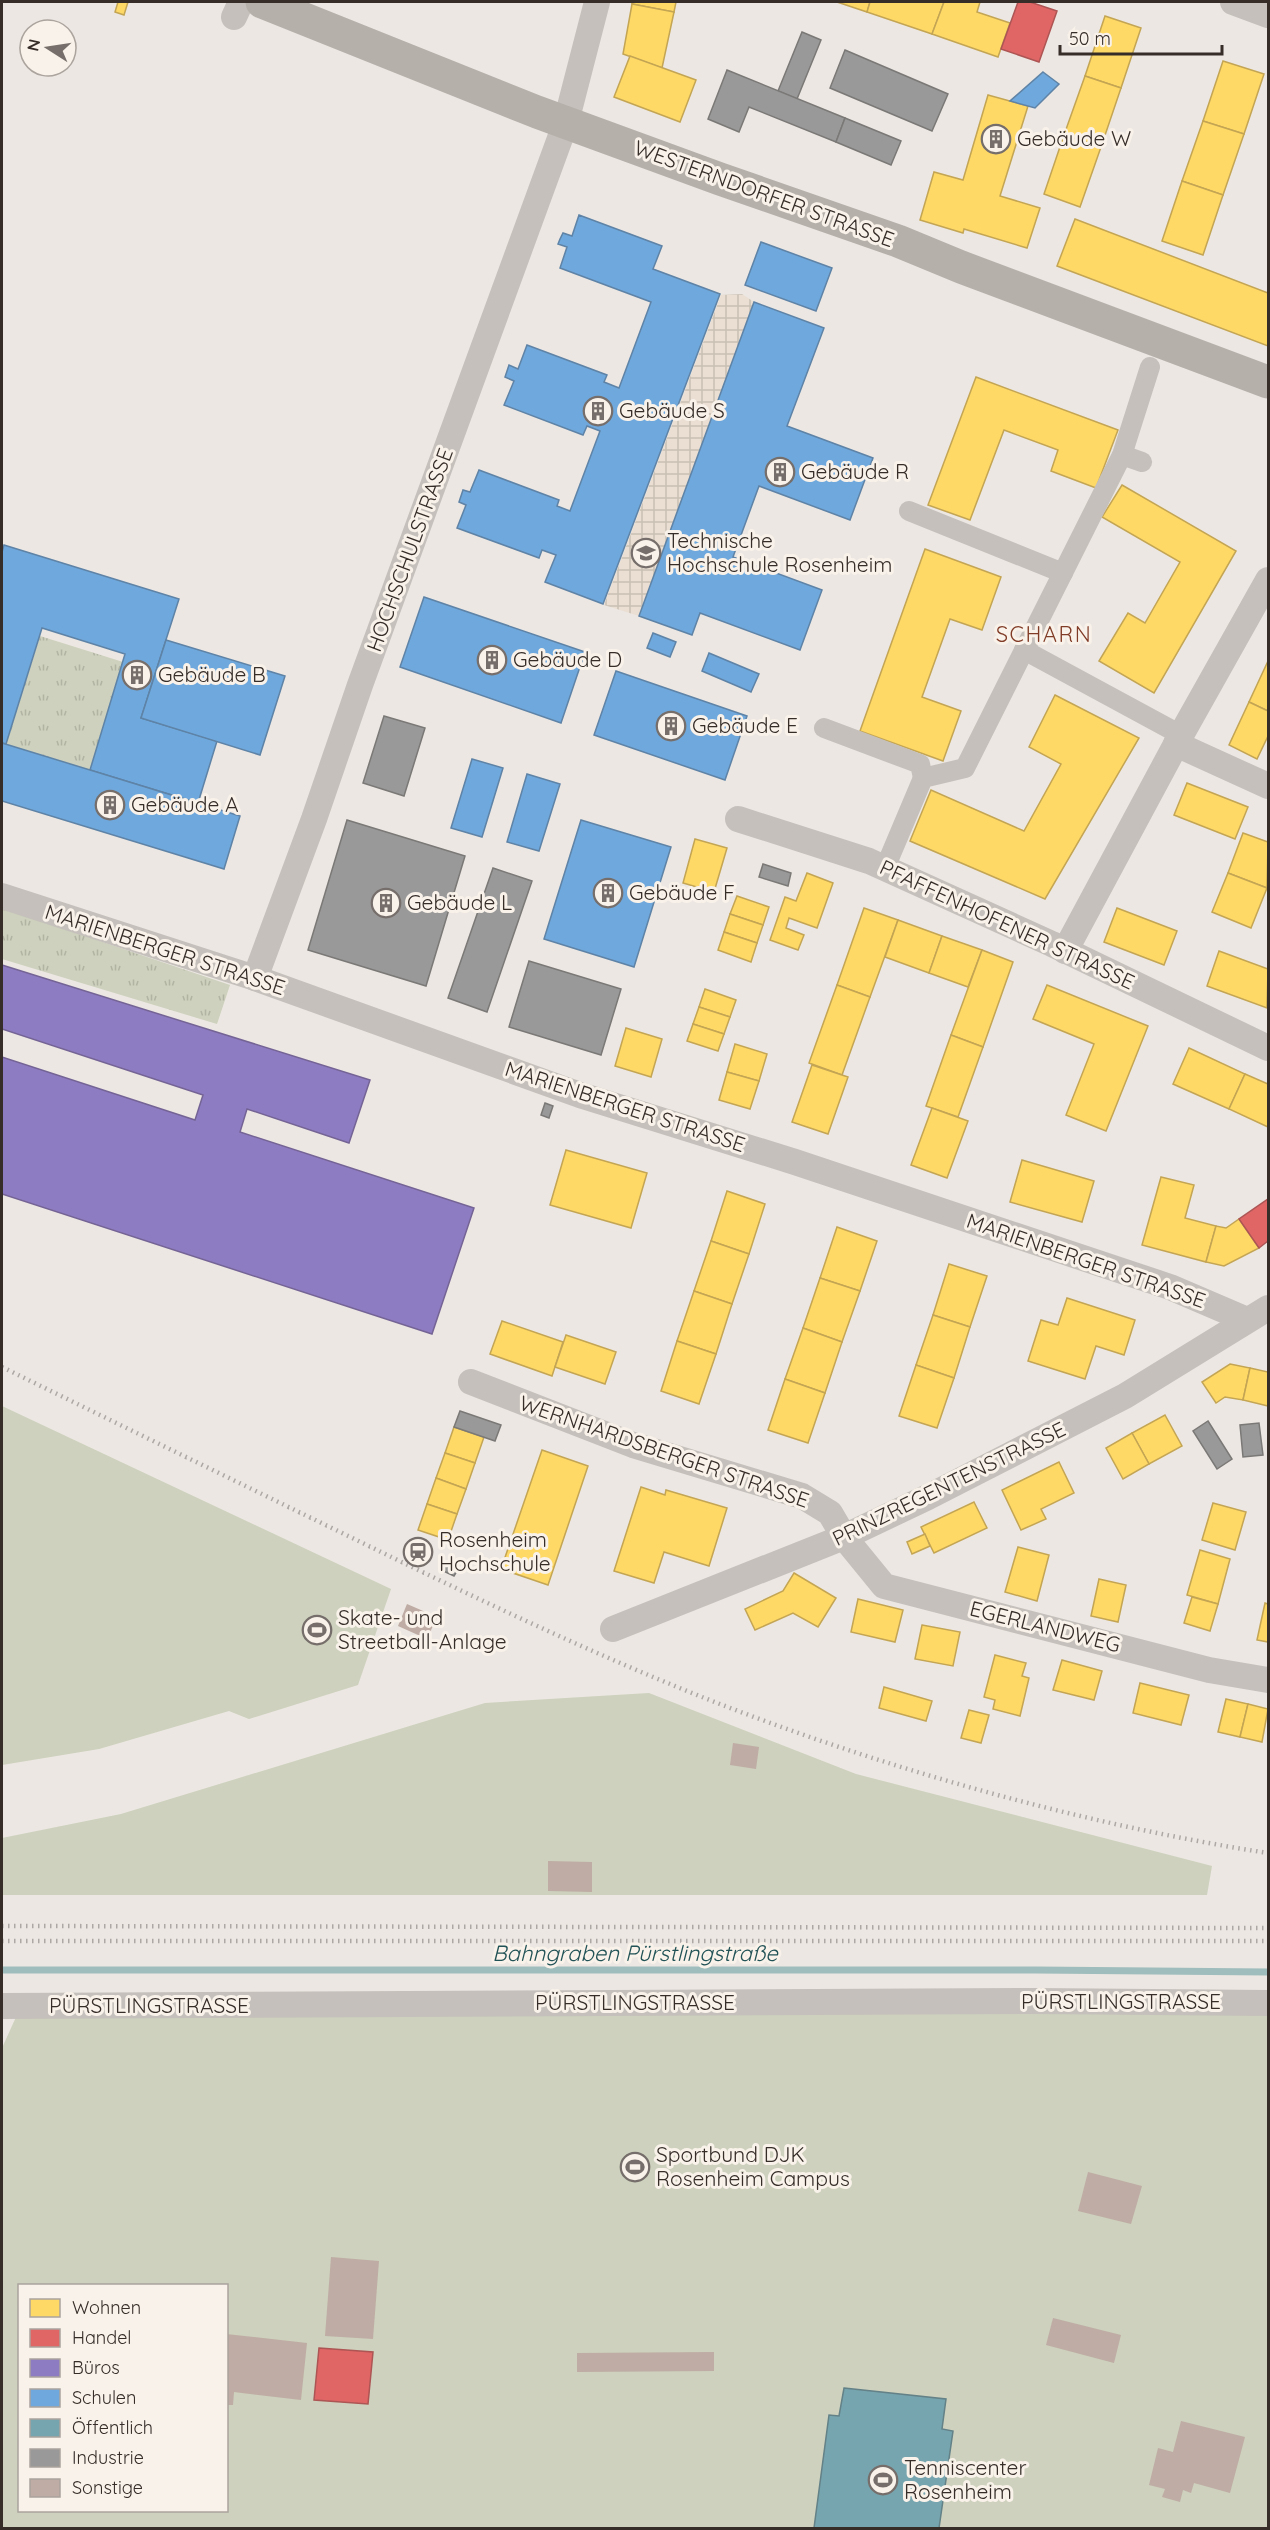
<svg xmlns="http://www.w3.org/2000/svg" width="1270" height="2530" font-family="Quicksand,sans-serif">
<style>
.grass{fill:#cdd1bd;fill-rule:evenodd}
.park{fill:url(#park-tufts)}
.plaza{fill:url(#plaza-grid)}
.homes{fill:#ffd966;stroke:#c3a554;stroke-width:1.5}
.shops{fill:#e06666;stroke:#ad5554;stroke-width:1.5}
.offices{fill:#8e7cc3;stroke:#746495;stroke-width:1.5}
.schools{fill:#6fa8dc;stroke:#5e83a6;stroke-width:1.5}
.public{fill:#76a5af;stroke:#638187;stroke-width:1.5}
.industry{fill:#999;stroke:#7b7977;stroke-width:1.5}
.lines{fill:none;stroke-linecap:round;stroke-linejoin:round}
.stream{stroke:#9fbdbc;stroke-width:7}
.building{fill:#bfaca4}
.pedestrian{stroke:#c5c0bb;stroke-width:20}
.minor{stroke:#c5c0bb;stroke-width:26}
.secondary{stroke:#b6b0ab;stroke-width:33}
.rail{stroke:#ada8a5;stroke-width:4.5;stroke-dasharray:1.5 4.5;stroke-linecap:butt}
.labels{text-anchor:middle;stroke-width:6;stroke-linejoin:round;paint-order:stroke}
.poi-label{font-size:21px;fill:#362d29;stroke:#f9f2ea;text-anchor:start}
.street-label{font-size:21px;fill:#362d29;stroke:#f9f2ea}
.neighbourhood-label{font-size:22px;letter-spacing:1.5px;fill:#813c27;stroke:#f9f2ea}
.water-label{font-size:22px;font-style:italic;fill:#215256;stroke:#f9f2ea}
</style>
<defs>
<pattern id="park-tufts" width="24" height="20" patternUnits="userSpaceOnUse" patternTransform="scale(1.5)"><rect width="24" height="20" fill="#cdd1bd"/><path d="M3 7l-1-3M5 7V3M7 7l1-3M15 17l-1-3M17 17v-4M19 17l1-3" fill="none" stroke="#b1b4a2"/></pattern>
<pattern id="plaza-grid" width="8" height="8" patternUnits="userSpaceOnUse" patternTransform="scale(1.5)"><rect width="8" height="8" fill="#eadfd2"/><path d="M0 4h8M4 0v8" fill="none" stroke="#c9c0b4"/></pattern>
</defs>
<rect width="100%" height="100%" fill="#ece7e2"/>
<!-- grass -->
<g class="grass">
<polygon points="2,1406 391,1589 358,1685 249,1719 229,1711 99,1749 2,1765"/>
<polygon points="649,1693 856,1774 1212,1866 1207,1895 2,1895 2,1838 121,1814 485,1703"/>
<path d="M1268,2003V2528H2V2048L21,2006ZM20,2286H226V2510H20Z"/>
</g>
<!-- park -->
<g class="park">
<polygon points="40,636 123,662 90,770 6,744"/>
<polygon points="2,908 230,985 217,1024 2,959"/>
</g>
<!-- plaza -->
<polygon class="plaza" points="742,294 754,302 639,616 604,605 721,295"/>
<!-- homes -->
<g class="homes">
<polygon points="118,2 128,2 124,15 115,12"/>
<polygon points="633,2 676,2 674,12 632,4"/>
<polygon points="837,2 870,2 867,12"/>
<polygon points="870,2 944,2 932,34 867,12"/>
<polygon points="944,2 980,2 977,12 1010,23 998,57 932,34"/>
<polygon points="632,4 674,12 662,68 623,54"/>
<polygon points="1105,16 1141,28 1121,88 1085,76"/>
<polygon points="630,56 696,80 680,122 614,97"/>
<polygon points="1223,61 1264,74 1244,134 1203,121"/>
<polygon points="1085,76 1121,88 1101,147 1064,135"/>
<polygon points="988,95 1028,106 1000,196 1040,208 1027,248 964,229 963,233 920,220 934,172 963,180"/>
<polygon points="1203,121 1244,134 1223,195 1182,181"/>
<polygon points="1064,135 1101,147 1080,207 1044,194"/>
<polygon points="1182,181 1223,195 1203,255 1162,241"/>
<polygon points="1075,219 1268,293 1268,346 1057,266"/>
<polygon points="976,377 1118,430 1096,488 1051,471 1058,450 1004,430 970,520 928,505"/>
<polygon points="1122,485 1236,551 1154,693 1099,661 1128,613 1145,623 1180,562 1102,517"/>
<polygon points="925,549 1001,577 982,630 950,619 922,697 961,711 943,761 860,731"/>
<polygon points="1268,661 1268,711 1249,702"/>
<polygon points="1055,695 1139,738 1045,899 910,841 931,790 1024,831 1061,764 1029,747"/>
<polygon points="1249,702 1268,711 1268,736 1257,759 1229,745"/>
<polygon points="1187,783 1248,807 1235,839 1174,815"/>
<polygon points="1243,833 1268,842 1267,888 1228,873"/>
<polygon points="695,839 727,848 714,892 683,883"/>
<polygon points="807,873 833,883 817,928 789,918 786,928 804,935 798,950 770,940 785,897 796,901"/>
<polygon points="1228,873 1267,888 1251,928 1212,912"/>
<polygon points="737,896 769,907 763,925 730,914"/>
<polygon points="864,908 898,920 870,997 837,985"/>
<polygon points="1117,908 1177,931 1164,965 1104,942"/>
<polygon points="730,914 763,925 757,943 724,932"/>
<polygon points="898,920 942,936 929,973 885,957"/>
<polygon points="724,932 757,943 751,962 718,950"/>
<polygon points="942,936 982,950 968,987 929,973"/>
<polygon points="982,950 1013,962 983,1047 951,1035"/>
<polygon points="1219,951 1268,969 1267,1008 1207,986"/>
<polygon points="837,985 870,997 842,1075 809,1063"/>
<polygon points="1047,985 1148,1026 1106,1131 1066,1115 1094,1044 1033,1019"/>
<polygon points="705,989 736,1000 730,1017 699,1007"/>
<polygon points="699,1007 730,1017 724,1034 693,1024"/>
<polygon points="693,1024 724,1034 718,1051 687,1041"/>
<polygon points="626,1028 662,1039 651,1077 615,1066"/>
<polygon points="951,1035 983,1047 958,1117 926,1106"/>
<polygon points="735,1044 767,1054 759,1081 727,1072"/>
<polygon points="1189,1048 1245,1074 1229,1109 1173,1084"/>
<polygon points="812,1065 848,1077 828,1134 792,1122"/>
<polygon points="727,1072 759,1081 750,1109 719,1100"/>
<polygon points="1245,1074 1268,1084 1268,1127 1229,1109"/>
<polygon points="932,1108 968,1121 947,1178 911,1165"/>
<polygon points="566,1150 647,1173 631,1228 550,1205"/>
<polygon points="1022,1160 1094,1181 1082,1222 1010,1202"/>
<polygon points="1161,1177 1194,1185 1185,1218 1216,1226 1206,1262 1142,1245"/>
<polygon points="727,1191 765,1204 749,1254 711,1241"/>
<polygon points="1239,1219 1259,1248 1224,1266 1206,1262 1216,1226 1226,1228"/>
<polygon points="837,1227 877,1241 860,1291 820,1278"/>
<polygon points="711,1241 749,1254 732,1304 694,1291"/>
<polygon points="949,1264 987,1276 970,1327 933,1315"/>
<polygon points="820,1278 860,1291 842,1342 803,1328"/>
<polygon points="694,1291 732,1304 716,1354 677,1341"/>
<polygon points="1067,1298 1135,1320 1124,1355 1096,1346 1085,1379 1028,1361 1041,1320 1058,1325"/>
<polygon points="933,1315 970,1327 954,1378 916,1365"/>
<polygon points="502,1321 563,1342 552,1376 490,1354"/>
<polygon points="803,1328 842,1342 825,1393 785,1379"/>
<polygon points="566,1335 616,1352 605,1384 555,1367"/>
<polygon points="677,1341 716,1354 699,1404 661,1391"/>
<polygon points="1230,1364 1250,1368 1243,1400 1225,1397 1216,1403 1202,1382"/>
<polygon points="916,1365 954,1378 937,1428 899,1416"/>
<polygon points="1250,1368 1268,1372 1268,1406 1243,1400"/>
<polygon points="785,1379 825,1393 808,1443 768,1430"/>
<polygon points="1165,1415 1182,1446 1149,1464 1132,1433"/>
<polygon points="454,1427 484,1437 475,1463 445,1453"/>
<polygon points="1132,1433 1149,1464 1123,1479 1106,1448"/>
<polygon points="542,1450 588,1466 548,1585 501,1569"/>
<polygon points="445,1453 475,1463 466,1489 436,1478"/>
<polygon points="1059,1462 1074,1493 1041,1509 1046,1519 1021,1530 1002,1490"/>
<polygon points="436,1478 466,1489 457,1514 427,1504"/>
<polygon points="641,1487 665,1495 666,1490 727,1508 709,1566 664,1552 654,1583 614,1571"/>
<polygon points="974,1502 987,1528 934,1553 921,1527"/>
<polygon points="1213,1503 1246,1512 1235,1550 1202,1540"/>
<polygon points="427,1504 457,1514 448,1540 418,1530"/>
<polygon points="925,1534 930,1546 912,1554 907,1542"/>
<polygon points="1018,1547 1049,1555 1037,1601 1005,1592"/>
<polygon points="1200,1550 1230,1559 1218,1604 1187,1595"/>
<polygon points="794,1573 836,1598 818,1627 793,1613 755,1630 745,1609 783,1591"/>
<polygon points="1099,1579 1126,1585 1118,1622 1091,1616"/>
<polygon points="1192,1597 1218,1604 1210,1631 1184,1623"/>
<polygon points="858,1599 903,1610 895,1642 851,1632"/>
<polygon points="1265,1603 1268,1604 1268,1642 1257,1640"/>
<polygon points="922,1625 960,1632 953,1666 915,1659"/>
<polygon points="995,1655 1026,1663 1022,1676 1029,1678 1020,1716 993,1709 995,1700 984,1697"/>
<polygon points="1062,1660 1102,1671 1094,1700 1053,1690"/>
<polygon points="1140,1683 1189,1695 1181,1725 1133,1713"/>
<polygon points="884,1687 932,1701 926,1721 879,1708"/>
<polygon points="1226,1699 1248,1704 1240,1737 1218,1732"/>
<polygon points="1248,1704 1268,1709 1262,1742 1240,1737"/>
<polygon points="969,1710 989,1715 981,1743 961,1738"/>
</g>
<!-- shops -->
<g class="shops">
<polygon points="1018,2 1030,2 1057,11 1039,62 1001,49"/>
<polygon points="1268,1199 1268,1241 1259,1248 1239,1219"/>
<polygon points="319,2348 373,2352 368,2404 314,2400"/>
</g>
<!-- offices -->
<polygon class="offices" points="2,965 370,1080 349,1143 247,1109 240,1132 474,1208 432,1334 2,1194 2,1057 195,1120 203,1095 2,1029"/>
<!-- schools -->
<g class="schools">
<polygon points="1043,72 1059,84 1035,108 1010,101"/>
<polygon points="579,215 662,246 653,269 720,294 603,604 545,582 556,555 542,550 539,558 457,528 466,505 459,502 463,490 470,492 479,470 559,500 557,506 570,511 600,431 587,426 583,435 504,405 514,381 505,377 509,365 518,369 527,345 607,375 604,382 619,388 651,302 560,268 567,247 558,244 560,239 563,233 572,236"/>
<polygon points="761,242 832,268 816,311 745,285"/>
<polygon points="754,302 824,328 787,426 873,458 850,520 759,486 733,557 822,590 800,650 700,613 692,635 639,616"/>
<polygon points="4,545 179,599 141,718 217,741 198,803 90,770 125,654 42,628 6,744 2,743 2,552"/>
<polygon points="424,597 585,652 561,723 400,667"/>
<polygon points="653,633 676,642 670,657 647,648"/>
<polygon points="166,640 285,676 260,755 141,718"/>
<polygon points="709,653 759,674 751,692 702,671"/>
<polygon points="616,671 747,716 725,780 594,735"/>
<polygon points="2,743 240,816 224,869 2,801"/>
<polygon points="472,759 503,768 482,837 451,828"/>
<polygon points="527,774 560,784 539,851 507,842"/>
<polygon points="581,820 671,847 634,967 544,939"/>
</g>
<!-- public -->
<polygon class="public" points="844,2388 946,2399 942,2429 953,2431 939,2528 814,2528 829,2415 839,2416"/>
<!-- industry -->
<g class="industry">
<polygon points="802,32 821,40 797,99 778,91"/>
<polygon points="845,50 948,94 932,131 830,88"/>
<polygon points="727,70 845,118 836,142 749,107 739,132 708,119"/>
<polygon points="845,118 901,141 891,165 836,142"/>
<polygon points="384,716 425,728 404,796 363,783"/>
<polygon points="347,820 465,856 426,986 308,950"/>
<polygon points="763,864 791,873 788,886 759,877"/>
<polygon points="493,868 532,881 487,1012 448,998"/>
<polygon points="529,961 621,989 601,1055 509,1027"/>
<polygon points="545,1103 553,1106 549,1118 541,1115"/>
<polygon points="460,1411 501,1425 495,1441 454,1427"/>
<polygon points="1208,1421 1232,1459 1217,1469 1193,1431"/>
<polygon points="1259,1423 1263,1455 1243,1457 1240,1425"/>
<polygon points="442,1564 457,1571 454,1576 439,1569"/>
</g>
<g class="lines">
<!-- stream -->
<polyline class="stream" points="2,1970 1036,1970 1268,1972"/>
</g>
<!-- building -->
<g class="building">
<polygon points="407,1604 437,1617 427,1639 398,1626"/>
<polygon points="733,1743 759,1747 756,1769 730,1765"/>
<polygon points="548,1861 592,1862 592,1892 548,1891"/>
<polygon points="1088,2172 1142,2186 1131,2224 1078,2211"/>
<polygon points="331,2257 379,2261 373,2339 325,2336"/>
<polygon points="1053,2318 1121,2335 1114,2363 1046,2345"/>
<polygon points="226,2334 307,2343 301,2400 234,2392 233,2405 226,2405"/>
<polygon points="714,2352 714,2371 577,2372 577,2353"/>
<polygon points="1181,2421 1245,2437 1230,2493 1194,2483 1191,2493 1183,2490 1180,2502 1162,2497 1165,2489 1149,2485 1158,2448 1173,2452"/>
</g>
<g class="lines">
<!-- pedestrian -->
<g class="pedestrian">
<polyline points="1122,455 1142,462"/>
<polyline points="909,511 1063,573"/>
<polyline points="1024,650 1181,735"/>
<polyline points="824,728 920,764 923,778"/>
<polyline points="885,868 923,778 965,768 1122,455 1150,367"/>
</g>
<!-- minor -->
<g class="minor">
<polyline points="1233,2 1268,15"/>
<polyline points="234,17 241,2"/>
<polyline points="1176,744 1268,786"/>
<polyline points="738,819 869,861 1052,944 1268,1048"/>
<polyline points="2,896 255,978 580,1095 795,1162 1170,1287 1247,1320"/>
<polyline points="1065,951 1181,735 1268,580"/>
<polyline points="255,978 314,819 360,685 566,122 597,2"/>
<polyline points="471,1382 633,1445 802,1496 830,1513 844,1537 884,1586 1209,1670 1268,1680"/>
<polyline points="613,1629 844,1537 928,1497 1125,1396 1268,1308"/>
<polyline points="2,2006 1036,2001 1268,2003"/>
</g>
<!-- secondary -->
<polyline class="secondary" points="262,2 537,112 720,179 898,241 961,267 1268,382"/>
<!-- rail -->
<g class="rail">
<path d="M2,1367C114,1422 227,1477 340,1532C459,1590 579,1648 702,1697C879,1767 1080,1824 1268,1853"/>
<polyline points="2,1926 1268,1928"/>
<polyline points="2,1941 1268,1941"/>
</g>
</g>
<!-- icons -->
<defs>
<g id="building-ring" transform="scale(1.5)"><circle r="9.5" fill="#f9f2ea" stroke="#766e6a" stroke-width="1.5"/><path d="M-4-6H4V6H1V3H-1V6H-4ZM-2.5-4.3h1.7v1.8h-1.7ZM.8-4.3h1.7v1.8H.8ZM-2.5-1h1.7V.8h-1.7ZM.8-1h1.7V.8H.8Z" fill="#766e6a"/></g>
<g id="university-ring" transform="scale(1.5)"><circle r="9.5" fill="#f9f2ea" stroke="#766e6a" stroke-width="1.5"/><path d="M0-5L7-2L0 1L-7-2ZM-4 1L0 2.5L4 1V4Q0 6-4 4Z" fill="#766e6a"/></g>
<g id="station-ring" transform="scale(1.5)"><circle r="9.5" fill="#f9f2ea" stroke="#766e6a" stroke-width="1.5"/><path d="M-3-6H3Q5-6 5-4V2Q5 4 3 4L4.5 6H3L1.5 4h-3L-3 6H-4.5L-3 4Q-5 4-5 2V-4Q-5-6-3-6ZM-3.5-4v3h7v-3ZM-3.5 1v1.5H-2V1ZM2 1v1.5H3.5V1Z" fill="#766e6a"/></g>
<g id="stadium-ring" transform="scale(1.5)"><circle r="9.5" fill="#f9f2ea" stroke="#766e6a" stroke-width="1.5"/><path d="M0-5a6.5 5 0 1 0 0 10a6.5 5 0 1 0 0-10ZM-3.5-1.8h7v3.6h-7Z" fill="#766e6a"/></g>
</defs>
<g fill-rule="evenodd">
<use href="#building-ring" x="996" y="139"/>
<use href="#building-ring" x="598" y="411"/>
<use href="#building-ring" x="780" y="472"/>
<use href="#university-ring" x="646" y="553"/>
<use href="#building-ring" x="492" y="660"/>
<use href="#building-ring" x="137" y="675"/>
<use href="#building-ring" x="671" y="726"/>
<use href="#building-ring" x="110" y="805"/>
<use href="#building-ring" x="608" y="893"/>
<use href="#building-ring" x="386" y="903"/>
<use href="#station-ring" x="418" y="1552"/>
<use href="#stadium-ring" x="317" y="1630"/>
<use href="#stadium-ring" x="635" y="2167"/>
<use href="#stadium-ring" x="883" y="2480"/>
</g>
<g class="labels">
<!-- poi labels -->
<g class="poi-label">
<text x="1017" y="146">Gebäude W</text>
<text x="619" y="418">Gebäude S</text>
<text x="801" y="479">Gebäude R</text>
<text x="667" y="548">Technische<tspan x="667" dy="24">Hochschule Rosenheim</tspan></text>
<text x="513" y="667">Gebäude D</text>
<text x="158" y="682">Gebäude B</text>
<text x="692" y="733">Gebäude E</text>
<text x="131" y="812">Gebäude A</text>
<text x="629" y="900">Gebäude F</text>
<text x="407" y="910">Gebäude L</text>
<text x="439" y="1547">Rosenheim<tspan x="439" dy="24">Hochschule</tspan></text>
<text x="338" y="1625">Skate- und<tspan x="338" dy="24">Streetball-Anlage</tspan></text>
<text x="656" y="2162">Sportbund DJK<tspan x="656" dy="24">Rosenheim Campus</tspan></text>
<text x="904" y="2475">Tenniscenter<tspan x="904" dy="24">Rosenheim</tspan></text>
</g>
<!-- street labels -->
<g class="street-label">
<text transform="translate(764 194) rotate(20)" y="7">WESTERNDORFER STRASSE</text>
<text transform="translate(410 550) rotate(-70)" y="7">HOCHSCHULSTRASSE</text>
<text transform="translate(1007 925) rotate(25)" y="7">PFAFFENHOFENER STRASSE</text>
<text transform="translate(165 950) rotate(18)" y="7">MARIENBERGER STRASSE</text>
<text transform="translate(625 1107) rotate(18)" y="7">MARIENBERGER STRASSE</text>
<text transform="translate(1086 1261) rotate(19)" y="7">MARIENBERGER STRASSE</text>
<text transform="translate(664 1452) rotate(19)" y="7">WERNHARDSBERGER STRASSE</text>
<text transform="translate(949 1484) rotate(-26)" y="7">PRINZREGENTENSTRASSE</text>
<text transform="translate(1045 1627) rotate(14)" y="7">EGERLANDWEG</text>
<text x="1121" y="2009">PÜRSTLINGSTRASSE</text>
<text x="635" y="2010">PÜRSTLINGSTRASSE</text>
<text x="149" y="2013">PÜRSTLINGSTRASSE</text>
</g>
<!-- neighbourhood labels -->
<g class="neighbourhood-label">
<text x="1044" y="642">SCHARN</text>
</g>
<!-- water labels -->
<g class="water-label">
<text x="635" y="1961">Bahngraben Pürstlingstraße</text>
</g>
</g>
<!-- border -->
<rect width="1270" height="2530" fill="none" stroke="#362d29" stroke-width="6"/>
<!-- legend -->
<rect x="18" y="2284" width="210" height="228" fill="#f9f2ea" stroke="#aba39d" stroke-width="1.5"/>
<rect x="30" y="2299" width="30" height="18" fill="#ffd966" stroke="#aba39d" stroke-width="1.5"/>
<text x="72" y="2314" font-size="18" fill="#362d29">Wohnen</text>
<rect x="30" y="2329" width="30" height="18" fill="#e06666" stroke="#aba39d" stroke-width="1.5"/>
<text x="72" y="2344" font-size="18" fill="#362d29">Handel</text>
<rect x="30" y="2359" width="30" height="18" fill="#8e7cc3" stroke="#aba39d" stroke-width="1.5"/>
<text x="72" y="2374" font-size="18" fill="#362d29">Büros</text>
<rect x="30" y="2389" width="30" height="18" fill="#6fa8dc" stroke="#aba39d" stroke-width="1.5"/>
<text x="72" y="2404" font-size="18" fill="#362d29">Schulen</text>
<rect x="30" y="2419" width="30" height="18" fill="#76a5af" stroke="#aba39d" stroke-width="1.5"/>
<text x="72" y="2434" font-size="18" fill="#362d29">Öffentlich</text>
<rect x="30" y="2449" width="30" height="18" fill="#999999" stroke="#aba39d" stroke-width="1.5"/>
<text x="72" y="2464" font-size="18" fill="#362d29">Industrie</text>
<rect x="30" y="2479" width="30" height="18" fill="#bfaca4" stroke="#aba39d" stroke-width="1.5"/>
<text x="72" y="2494" font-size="18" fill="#362d29">Sonstige</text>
<!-- north arrow -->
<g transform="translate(48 48) rotate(282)"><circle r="28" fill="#f9f2ea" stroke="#aba39d" stroke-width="1.5"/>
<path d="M0-4.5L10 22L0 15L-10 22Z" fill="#766e6a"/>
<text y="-9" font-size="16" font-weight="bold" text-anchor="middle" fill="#362d29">N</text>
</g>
<!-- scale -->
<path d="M1060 45v9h162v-9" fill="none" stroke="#362d29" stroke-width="3"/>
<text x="1069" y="45" font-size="18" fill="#362d29" stroke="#f9f2ea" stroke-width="4.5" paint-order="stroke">50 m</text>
</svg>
